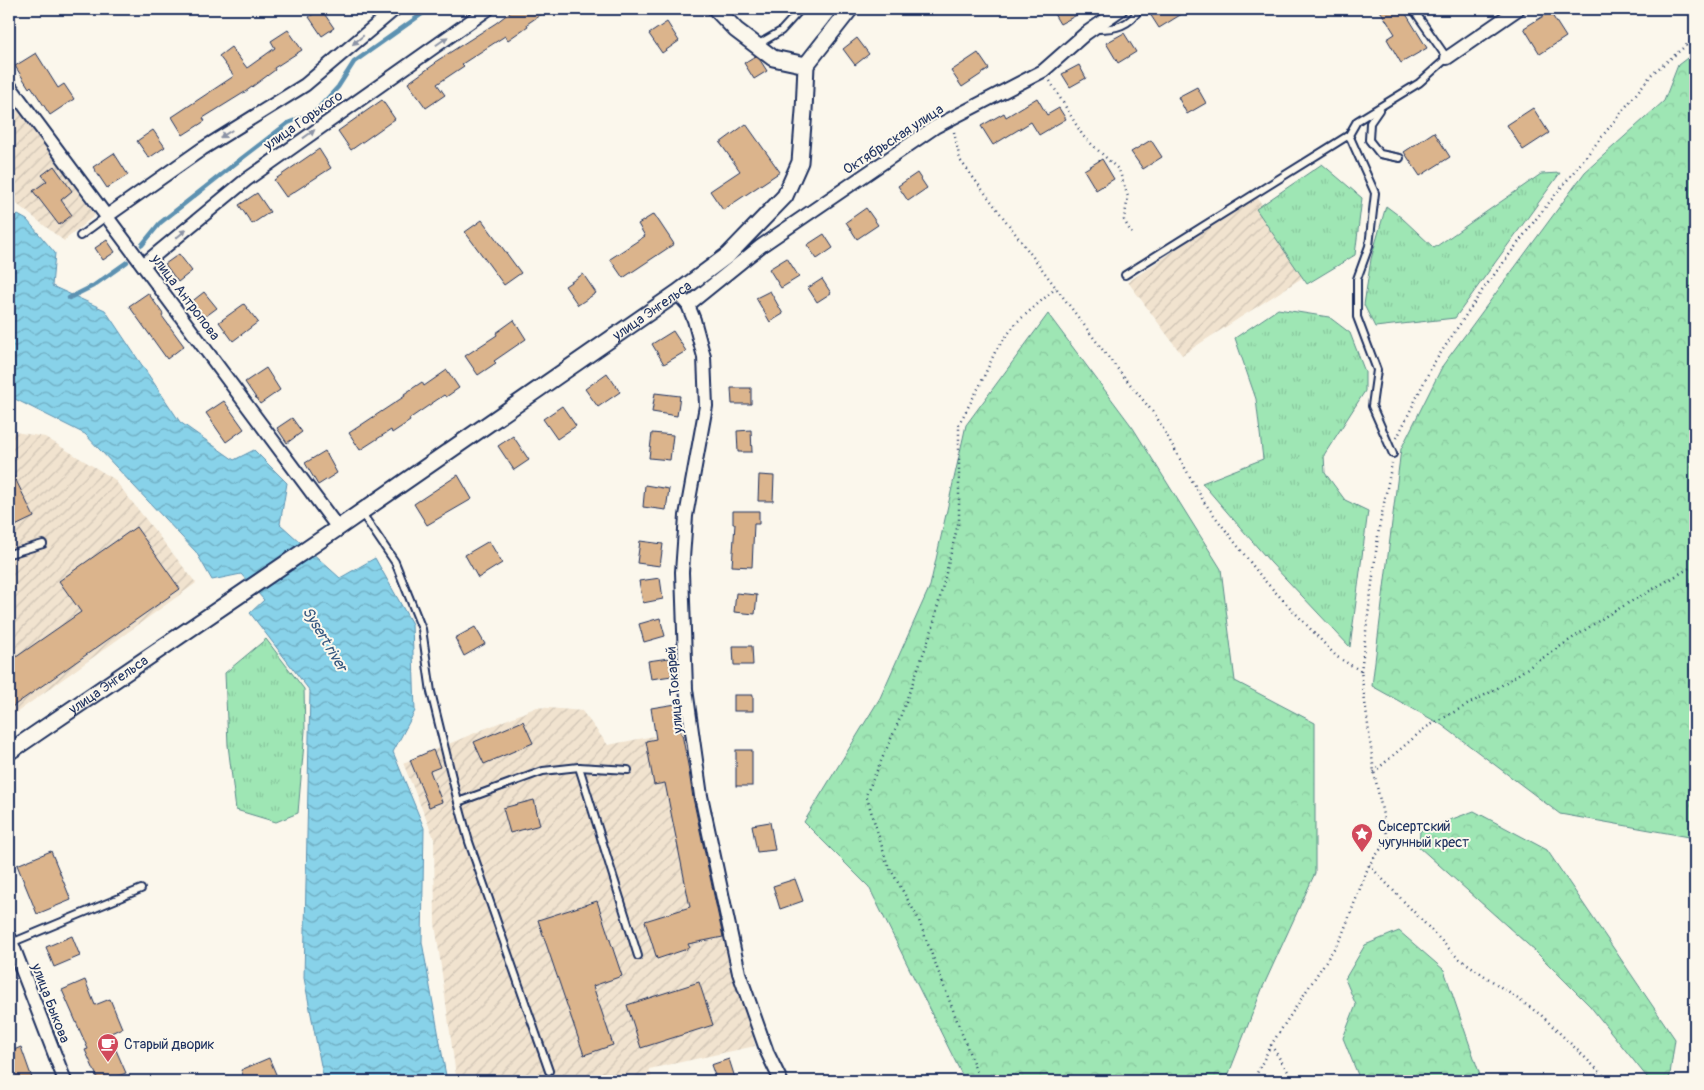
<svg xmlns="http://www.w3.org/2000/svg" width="1704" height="1090" font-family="Pangolin,sans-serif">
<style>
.industrial{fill:url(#industrial-furrows)}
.grass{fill:url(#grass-tufts);stroke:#5c8a89}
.forest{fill:url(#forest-crowns);stroke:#5c8a89}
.water{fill:url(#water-waves);stroke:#5c91b1}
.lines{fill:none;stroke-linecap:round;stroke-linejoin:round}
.stream{stroke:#5c91b1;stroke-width:4.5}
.building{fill:#dbb48c;stroke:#1b2f5e}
.service-casing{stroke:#1b2f5e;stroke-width:10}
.minor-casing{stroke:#1b2f5e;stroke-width:16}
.tertiary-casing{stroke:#1b2f5e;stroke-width:19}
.path{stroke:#1b2f5e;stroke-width:2.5;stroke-dasharray:1 4;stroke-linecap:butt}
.service{stroke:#fbf7ec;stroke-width:6}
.minor{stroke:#fbf7ec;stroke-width:12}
.tertiary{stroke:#fbf7ec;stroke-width:15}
.oneway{fill:#8b93a5}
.labels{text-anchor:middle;stroke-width:4;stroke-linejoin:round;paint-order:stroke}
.street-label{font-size:14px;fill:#1b2f5e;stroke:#fbf7ec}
.poi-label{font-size:14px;fill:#1b2f5e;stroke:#fbf7ec;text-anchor:start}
.water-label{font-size:15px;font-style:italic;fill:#365881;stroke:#fbf7ec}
</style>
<defs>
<pattern id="industrial-furrows" width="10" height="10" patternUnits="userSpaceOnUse" patternTransform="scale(1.25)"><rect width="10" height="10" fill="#f1e3cf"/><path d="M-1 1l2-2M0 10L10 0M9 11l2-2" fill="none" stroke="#cec3b4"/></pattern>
<pattern id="grass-tufts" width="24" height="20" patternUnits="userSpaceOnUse" patternTransform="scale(1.25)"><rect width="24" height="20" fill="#9ee6b4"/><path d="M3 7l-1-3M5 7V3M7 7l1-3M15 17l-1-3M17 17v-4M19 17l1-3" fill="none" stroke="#88c69d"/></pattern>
<pattern id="forest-crowns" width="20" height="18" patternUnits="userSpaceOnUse" patternTransform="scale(1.25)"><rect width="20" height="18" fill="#9ee6b4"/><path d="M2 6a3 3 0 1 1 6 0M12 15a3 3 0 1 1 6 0" fill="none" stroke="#88c69d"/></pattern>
<pattern id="water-waves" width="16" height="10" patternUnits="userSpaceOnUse" patternTransform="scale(1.25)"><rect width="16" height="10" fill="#88d2e9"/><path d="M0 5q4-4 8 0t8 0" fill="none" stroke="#6eabc0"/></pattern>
</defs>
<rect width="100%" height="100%" fill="#fbf7ec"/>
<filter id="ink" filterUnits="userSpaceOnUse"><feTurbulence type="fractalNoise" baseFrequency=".02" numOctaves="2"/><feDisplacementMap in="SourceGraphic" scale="10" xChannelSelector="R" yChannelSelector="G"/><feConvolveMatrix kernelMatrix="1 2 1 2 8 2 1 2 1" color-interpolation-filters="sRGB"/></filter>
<g filter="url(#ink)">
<!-- industrial -->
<g class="industrial">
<polygon points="9,97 95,215 64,241 9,198"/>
<polygon points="1256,195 1305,276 1182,355 1128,282"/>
<polygon points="9,431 45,437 114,479 196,583 9,718"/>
<polygon points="537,707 582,711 608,745 685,730 755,1046 649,1069 653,1081 460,1081 456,1076 435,923 434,838 403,763"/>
</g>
<!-- grass -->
<g class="grass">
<polygon points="1322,164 1362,198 1355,255 1307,284 1256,209"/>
<polygon points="1560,173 1455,318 1375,327 1364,305 1371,259 1386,206 1402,218 1434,248 1541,174"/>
<polygon points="1278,309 1329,317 1350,333 1365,372 1365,391 1324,455 1325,473 1345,500 1368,511 1350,647 1271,563 1202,483 1263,459 1256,399 1235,338"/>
<polygon points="266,639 304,689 305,731 298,813 276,822 236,810 228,745 225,673"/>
</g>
<!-- forest -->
<g class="forest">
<polygon points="1695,52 1695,838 1560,814 1442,725 1372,686 1401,449 1443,365 1585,172 1664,101 1678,65"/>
<polygon points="1048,314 1133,428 1221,569 1235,681 1315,723 1315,873 1262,989 1226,1081 965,1081 869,887 804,822 880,698 930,586 966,425"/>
<polygon points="1474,811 1547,850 1675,1039 1669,1081 1650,1081 1590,1006 1536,952 1419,847 1420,831"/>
<polygon points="1399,931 1444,970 1482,1081 1364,1081 1358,1075 1343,1038 1356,1005 1345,979 1365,945"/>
</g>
<!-- water -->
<polygon class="water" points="9,210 27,220 55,253 52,286 105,310 180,422 234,460 254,450 287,483 280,524 340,578 375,558 412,624 415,711 393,752 424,828 422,942 446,1076 451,1081 324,1081 304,978 310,691 250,613 264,600 241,574 212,580 196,552 85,434 9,396"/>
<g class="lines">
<!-- stream -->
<g class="stream">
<polyline points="142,245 160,223 241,159 288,123 315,112 338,87 354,62 429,9"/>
<polyline points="69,298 93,286 127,262"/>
</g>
</g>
<!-- building -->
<g class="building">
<polygon points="321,9 334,28 322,36 309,17"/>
<polygon points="514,9 549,9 527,24 528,26 508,40 505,36 462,64 464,66 437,84 445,95 426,108 408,83 436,63 435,62 496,23"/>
<polygon points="1051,9 1088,9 1060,24"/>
<polygon points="1158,9 1190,9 1159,28 1150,14"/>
<polygon points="1379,9 1403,9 1427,48 1401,63 1387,39 1395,34"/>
<polygon points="1550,12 1566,37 1540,54 1524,28"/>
<polygon points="667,22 679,41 662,53 649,34"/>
<polygon points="288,30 302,50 274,68 275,70 245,92 203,118 205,121 183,135 172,117 234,76 219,56 231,47 247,68 275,48 271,41"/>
<polygon points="1124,33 1136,52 1118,63 1106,43"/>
<polygon points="857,38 869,54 855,65 843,49"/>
<polygon points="36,53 58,88 64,84 74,99 50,115 31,86 29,88 15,66"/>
<polygon points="978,53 989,69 962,87 951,71"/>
<polygon points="755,56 760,60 767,71 754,79 744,63"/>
<polygon points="1079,65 1086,78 1070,87 1062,74"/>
<polygon points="1197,87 1206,103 1187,114 1178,97"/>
<polygon points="1037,98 1047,115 1059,108 1066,119 1039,135 1031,122 993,145 981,126 1004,113 1006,117"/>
<polygon points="382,100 395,119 351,150 338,131"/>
<polygon points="1533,108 1549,133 1523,150 1507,125"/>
<polygon points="746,124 780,172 723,210 710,191 740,171 720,143"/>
<polygon points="153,130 165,147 149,158 137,141"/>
<polygon points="1434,132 1450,157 1420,176 1404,152"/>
<polygon points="1151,140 1162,157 1143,169 1131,152"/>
<polygon points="319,149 331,168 286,197 274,180"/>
<polygon points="114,153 128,175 107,188 93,167"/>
<polygon points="1102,159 1114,179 1096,190 1084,170"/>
<polygon points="54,166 72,191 61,200 72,215 59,225 33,191 47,181 42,175"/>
<polygon points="917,173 927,188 908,201 898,186"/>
<polygon points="257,193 270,212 252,224 239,205"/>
<polygon points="866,208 878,225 857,239 846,222"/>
<polygon points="654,214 674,244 623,278 610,259 645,236 638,224"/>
<polygon points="482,220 521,273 504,285 465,232"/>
<polygon points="824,234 833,248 817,259 807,245"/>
<polygon points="107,240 115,252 103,260 95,248"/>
<polygon points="179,254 192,271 178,282 165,264"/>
<polygon points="787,258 799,277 781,288 769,269"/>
<polygon points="583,274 596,293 578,305 565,286"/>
<polygon points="822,279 831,293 817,302 808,288"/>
<polygon points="770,291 783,314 770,322 756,298"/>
<polygon points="204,292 217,308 202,319 190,303"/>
<polygon points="148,293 163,314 162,316 184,346 167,359 129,306"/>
<polygon points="244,304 258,322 233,341 219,322"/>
<polygon points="514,320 526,339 494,361 496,363 478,375 465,356 497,335 496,333"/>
<polygon points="673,331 686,351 664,364 652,344"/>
<polygon points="266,368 280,390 260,404 245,382"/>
<polygon points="447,370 459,388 446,397 444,395 409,419 410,421 392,433 391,430 360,450 349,433 405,396 404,394 422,382 424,386"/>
<polygon points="607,373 620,392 598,407 585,389"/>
<polygon points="731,388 751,388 751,404 732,404"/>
<polygon points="655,393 680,396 677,416 652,412"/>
<polygon points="224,401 244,429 226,442 206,413"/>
<polygon points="562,406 576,426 557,439 543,419"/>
<polygon points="292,418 302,432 287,443 277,428"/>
<polygon points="751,430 752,452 738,452 737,431"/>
<polygon points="652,433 673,435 670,460 649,458"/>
<polygon points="513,436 529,460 514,470 498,446"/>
<polygon points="325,451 337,473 318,485 305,463"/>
<polygon points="9,466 34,517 9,529"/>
<polygon points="458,475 472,499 427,525 414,504"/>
<polygon points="759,475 774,476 773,501 758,501"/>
<polygon points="645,485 669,489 666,510 643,507"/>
<polygon points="733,511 759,511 759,524 754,524 752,567 732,566 735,524 733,524"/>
<polygon points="136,527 180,589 9,709 9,662 81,612 59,581"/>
<polygon points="489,541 502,563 478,578 465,555"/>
<polygon points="640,541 663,544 660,566 637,563"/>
<polygon points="660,578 663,599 643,603 639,581"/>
<polygon points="736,593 757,595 755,614 734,612"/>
<polygon points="660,618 665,636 644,642 639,624"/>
<polygon points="475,627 485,644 464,656 455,638"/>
<polygon points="733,646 752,646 753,665 734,665"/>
<polygon points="669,658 672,676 651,679 648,661"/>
<rect x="734" y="695" width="19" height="16"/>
<polygon points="676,704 681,734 682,734 688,765 693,798 723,937 688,944 690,948 657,959 645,921 690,907 665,783 654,785 646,741 656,739 651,708"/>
<polygon points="523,721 533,743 484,764 474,742"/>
<polygon points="433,750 440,767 430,771 442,802 429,807 410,760"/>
<rect x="736" y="750" width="16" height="36"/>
<polygon points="534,800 540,825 510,833 503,808"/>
<polygon points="770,822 775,850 757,852 752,825"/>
<polygon points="51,851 71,900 37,914 17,865"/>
<polygon points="795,879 803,901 780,909 773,886"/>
<polygon points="597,901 622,976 593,986 613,1045 584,1055 538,920"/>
<polygon points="72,936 80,956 54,967 46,947"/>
<polygon points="85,980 95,1005 110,999 122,1028 109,1034 126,1073 105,1081 99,1081 85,1050 88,1049 62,990"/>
<polygon points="699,982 713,1025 641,1048 627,1005"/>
<polygon points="21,1047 33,1081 9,1081 9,1052"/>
<polygon points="269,1058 279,1081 245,1081 241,1070"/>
<polygon points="729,1059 736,1081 717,1081 711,1065"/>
</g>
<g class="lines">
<!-- service casing -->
<g class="service-casing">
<g id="service">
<path d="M1097,29C1115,29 1130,26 1139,9"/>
<polyline points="757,45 781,31 801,9"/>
<polyline points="1379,110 1370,123 1369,140 1380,154 1400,158"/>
<polyline points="1349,135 1375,193 1369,246 1357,279 1357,317 1377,370 1372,406 1393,454"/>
<polyline points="80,236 107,216"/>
<polyline points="1125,275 1349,135 1357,121 1419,83 1447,58 1413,9"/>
<polyline points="361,512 395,562 422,629 431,692 458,802 543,771 579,767 628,770"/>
<polyline points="9,554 43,544"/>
<polyline points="579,767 638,956"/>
<polyline points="458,802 469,842 549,1071"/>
<polyline points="11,943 141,889"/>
</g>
</g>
<!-- minor casing -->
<g class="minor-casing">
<g id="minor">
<polyline points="1447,58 1518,9"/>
<polyline points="9,85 338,528"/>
<polyline points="107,216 202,149 305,85 395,9"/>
<polyline points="143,265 246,180 488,9"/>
<polyline points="677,293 688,305 694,320 704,357 706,406 686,516 682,572 686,689 701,796 739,973 767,1052 781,1081"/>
<polyline points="688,305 761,246 935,127 1043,71 1085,34 1121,9"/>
<polyline points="9,936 65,1081"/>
</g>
</g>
<!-- tertiary casing -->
<g class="tertiary-casing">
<g id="tertiary">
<polyline points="716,9 736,30 773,58 806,65"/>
<path id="s1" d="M9,752L338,528L677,293L728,255L785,196L800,162L804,111L806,65L850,9"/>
</g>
</g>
<!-- path -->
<g class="path">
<polyline points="1050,81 1083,136 1119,170 1128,197 1124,220 1132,234"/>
<polyline points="954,132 960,160 1108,357 1156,416 1204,502 1263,579 1337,657 1361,671 1374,772 1388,839 1369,865 1341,938 1271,1045 1253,1081"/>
<polyline points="1397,438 1432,366 1482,291 1536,219 1652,74 1695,38"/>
<polyline points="1361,671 1379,528 1392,463"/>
<polyline points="1374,772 1425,728 1496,689 1606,616 1695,565"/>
<polyline points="1369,865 1456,956 1541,1015 1604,1076 1607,1081"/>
<polyline points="1271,1045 1294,1081"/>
<polyline points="980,1081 918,918 887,863 866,795 898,723 932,630 959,520 959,424 980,385 996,350 1017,322 1056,288"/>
</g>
<!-- service -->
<use href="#service" class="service"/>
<!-- minor -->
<use href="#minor" class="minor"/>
<!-- tertiary -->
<use href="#tertiary" class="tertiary"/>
</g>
<!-- one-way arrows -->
<defs><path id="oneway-solid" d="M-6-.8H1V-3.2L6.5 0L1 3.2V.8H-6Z" transform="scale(1.25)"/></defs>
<g class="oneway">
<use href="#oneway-solid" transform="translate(358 40) rotate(140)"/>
<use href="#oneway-solid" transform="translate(442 41) rotate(-35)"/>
<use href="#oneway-solid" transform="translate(226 134) rotate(148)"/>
<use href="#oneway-solid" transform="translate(309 134) rotate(-36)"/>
<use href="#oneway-solid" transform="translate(181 234) rotate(-40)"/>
</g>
</g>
<!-- icons -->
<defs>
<g id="sight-pin" transform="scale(1.125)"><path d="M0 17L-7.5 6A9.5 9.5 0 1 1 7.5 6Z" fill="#d1495b" stroke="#fbf7ec"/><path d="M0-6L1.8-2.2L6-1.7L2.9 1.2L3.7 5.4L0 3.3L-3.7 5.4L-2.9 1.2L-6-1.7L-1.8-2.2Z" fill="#fff"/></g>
<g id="cafe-pin" transform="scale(1.125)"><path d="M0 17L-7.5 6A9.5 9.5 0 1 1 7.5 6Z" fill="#d1495b" stroke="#fbf7ec"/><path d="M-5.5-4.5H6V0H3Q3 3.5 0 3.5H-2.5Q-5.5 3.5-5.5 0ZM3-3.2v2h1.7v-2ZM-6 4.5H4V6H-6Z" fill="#fff"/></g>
</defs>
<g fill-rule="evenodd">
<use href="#sight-pin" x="1362" y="834"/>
<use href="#cafe-pin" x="108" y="1044"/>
</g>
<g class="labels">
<!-- street labels -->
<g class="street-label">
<text transform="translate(303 120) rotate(-35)" y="5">улица Горького</text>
<text transform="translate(893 139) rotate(-33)" y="5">Октябрьская улица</text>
<text transform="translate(186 297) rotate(53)" y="5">улица Антропова</text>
<text dy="5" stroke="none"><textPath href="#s1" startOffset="780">улица Энгельса</textPath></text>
<text dy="5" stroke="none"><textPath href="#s1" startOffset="120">улица Энгельса</textPath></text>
<text transform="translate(674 690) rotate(-95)" y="5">улица Токарей</text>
<text transform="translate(51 1003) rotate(69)" y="5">улица Быкова</text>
</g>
<!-- poi labels -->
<g class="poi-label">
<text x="1378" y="831">Сысертский<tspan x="1378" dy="16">чугунный крест</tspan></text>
<text x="124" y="1049">Старый дворик</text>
</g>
<!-- water labels -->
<g class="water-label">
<text transform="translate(325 639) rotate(59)" y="5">Sysert river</text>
</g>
</g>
<!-- margin -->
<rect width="1704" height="1090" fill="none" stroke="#fbf7ec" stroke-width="30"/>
<rect x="15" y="15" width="1674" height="1060" fill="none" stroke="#1b2f5e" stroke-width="2" filter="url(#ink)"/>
</svg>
